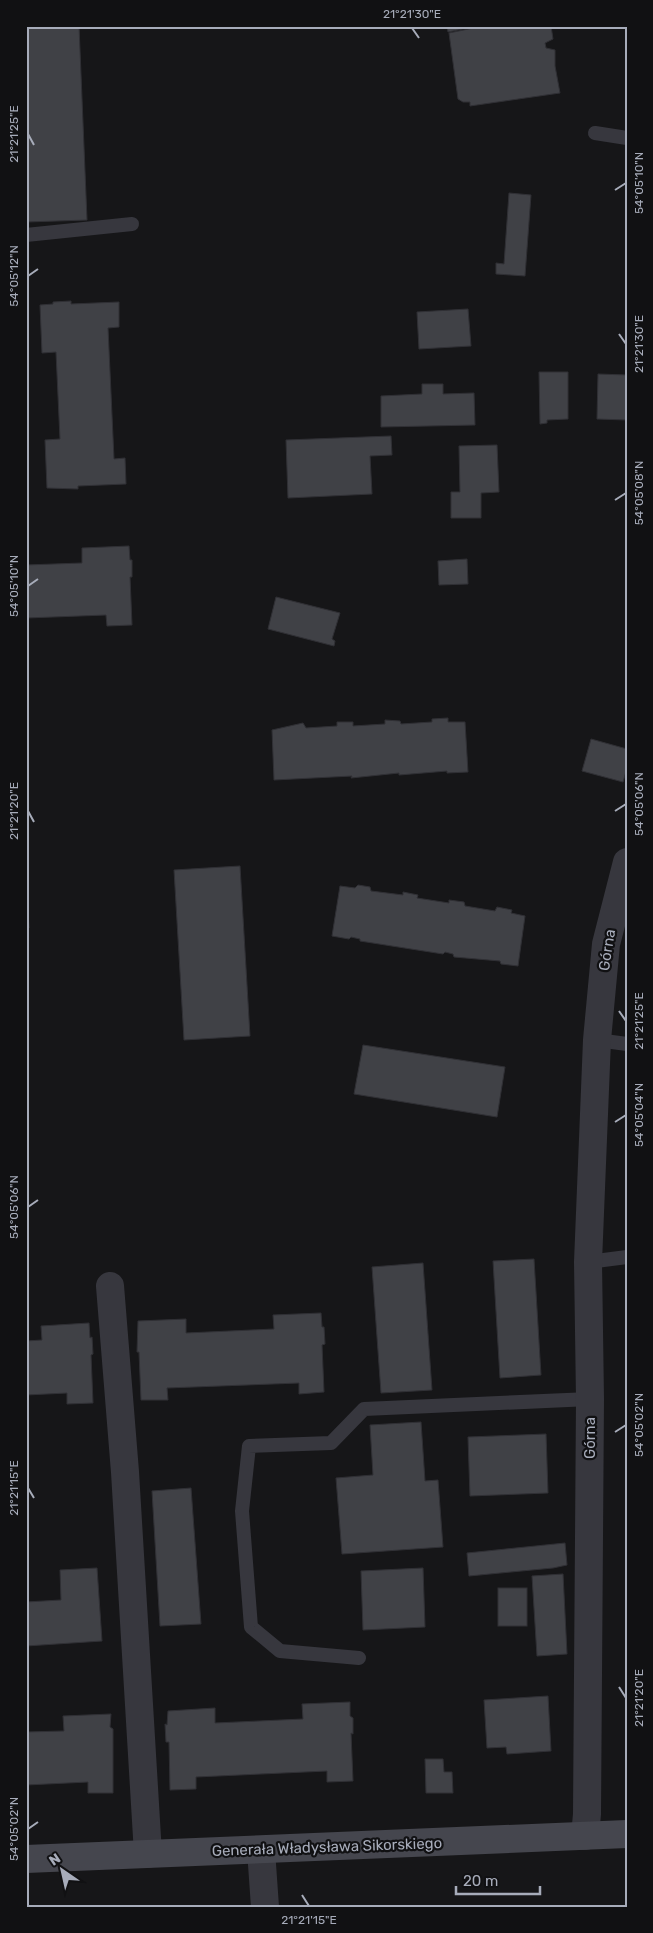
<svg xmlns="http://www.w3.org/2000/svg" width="653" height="1933" font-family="Rubik,sans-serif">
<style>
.building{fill:#404146;stroke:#303035}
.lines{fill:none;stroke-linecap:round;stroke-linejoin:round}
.lane{stroke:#37373e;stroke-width:14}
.street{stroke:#37373e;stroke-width:28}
.secondary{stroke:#45464e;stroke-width:28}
.ticks{fill:none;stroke:#a7acba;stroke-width:2}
.labels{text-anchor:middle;stroke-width:4.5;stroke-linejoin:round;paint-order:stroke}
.street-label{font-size:15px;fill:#a7acba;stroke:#111113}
.neatline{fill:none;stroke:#a7acba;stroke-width:2}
.ticks-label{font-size:12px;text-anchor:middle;fill:#a7acba}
</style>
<rect width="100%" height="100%" fill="#161618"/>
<!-- building -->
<g class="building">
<polygon points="26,26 79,26 87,220 26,222"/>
<polygon points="447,26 478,26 448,32"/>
<polygon points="483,26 551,26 553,39 545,43 546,48 555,50 555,66 560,93 470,106 470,102 463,102 458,99 449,33"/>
<polygon points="509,193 531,195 525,276 496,274 496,263 504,264"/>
<polygon points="71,301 71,304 119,302 119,327 108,328 114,459 125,458 126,484 78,486 78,489 47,488 45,440 60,439 56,352 42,353 40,305 53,304 53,302"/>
<polygon points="468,309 471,346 419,349 417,312"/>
<polygon points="539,372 568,372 568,419 547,420 547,423 540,424"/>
<polygon points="598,374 627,375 627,420 597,419"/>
<polygon points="422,384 443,384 443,394 474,393 475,425 381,427 381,396 422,394"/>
<polygon points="391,436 392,455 370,456 372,494 288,498 286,440"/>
<polygon points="497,445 499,492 481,493 481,518 451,518 451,492 460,492 459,446"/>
<polygon points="129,546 130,560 132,560 132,577 130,577 132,625 107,626 106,615 26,618 26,565 82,563 82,548"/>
<polygon points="467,559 468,584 439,585 438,561"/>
<polygon points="276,597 340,613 332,639 335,641 334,646 268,629"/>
<polygon points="448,718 448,722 465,722 468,772 447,773 447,771 399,775 399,773 351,778 352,776 274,780 272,730 303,723 306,728 337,726 337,722 353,722 353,726 385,724 385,720 400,721 401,724 432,722 432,719"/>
<polygon points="591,739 627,749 627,768 623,782 582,771"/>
<polygon points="240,866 250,1036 184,1040 174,870"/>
<polygon points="26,881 29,928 26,928"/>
<polygon points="358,885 370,887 371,891 403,895 403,892 418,895 417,898 449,903 449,900 464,902 465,906 495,911 497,907 512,910 511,913 525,916 518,966 501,964 500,961 454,957 453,954 445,952 443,954 360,941 360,939 351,937 349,939 332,936 340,886 355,888"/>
<polygon points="363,1045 505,1067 497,1117 354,1094"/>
<polygon points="534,1259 541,1375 500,1378 493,1261"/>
<polygon points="423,1263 432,1390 381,1393 372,1267"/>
<polygon points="321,1313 322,1327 324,1327 325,1344 322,1345 324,1392 299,1394 299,1383 167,1388 168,1400 141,1400 139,1352 137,1352 138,1321 186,1319 186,1333 274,1329 273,1315"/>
<polygon points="89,1323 90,1338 92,1337 93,1354 91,1355 93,1403 67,1404 67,1393 26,1395 26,1341 42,1340 41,1326"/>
<polygon points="421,1422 425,1481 438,1480 443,1547 342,1554 336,1478 373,1475 370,1425"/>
<polygon points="546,1434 548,1493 470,1496 468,1437"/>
<polygon points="191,1488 201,1624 160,1626 152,1491"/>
<polygon points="565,1543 567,1565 553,1568 469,1576 467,1553"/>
<polygon points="97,1568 102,1641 26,1646 26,1602 61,1600 60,1570"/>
<polygon points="423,1568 425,1627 363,1630 361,1571"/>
<polygon points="563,1574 567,1654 537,1656 532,1576"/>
<rect x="498" y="1588" width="29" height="38"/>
<polygon points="548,1696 551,1751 507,1754 506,1747 487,1748 484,1700"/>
<polygon points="350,1702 350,1716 353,1718 353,1734 351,1733 353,1781 327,1782 327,1771 196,1777 196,1789 170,1790 169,1742 166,1742 165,1724 167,1725 168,1711 215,1708 215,1723 303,1719 302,1704"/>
<polygon points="111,1714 110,1727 113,1729 113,1793 88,1793 88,1782 26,1785 26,1732 64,1731 63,1716"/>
<polygon points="425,1759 443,1759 444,1772 452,1772 453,1793 426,1793"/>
</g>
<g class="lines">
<!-- lane -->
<g class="lane">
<polyline points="595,133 627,138"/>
<polyline points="26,235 132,224"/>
<polyline points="597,1040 627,1044"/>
<polyline points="588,1262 627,1257"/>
<polyline points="359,1658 280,1651 251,1627 242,1511 249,1446 331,1443 364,1409 590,1399"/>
</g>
<!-- street -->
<g class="street">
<polyline points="110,1286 125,1472 148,1854"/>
<polyline points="585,1836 587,1814 590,1399 588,1262 597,1040 606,944 627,862"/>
<polyline points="261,1850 265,1907"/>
</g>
<!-- secondary -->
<polyline class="secondary" points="26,1859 627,1834"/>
</g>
<!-- ticks -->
<path class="ticks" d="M412,28L419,38M28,134L34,145M615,190L626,183M28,276L38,269M619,334L626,344M615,500L626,493M28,586L38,579M28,811L34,822M615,811L626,804M619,1011L626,1021M615,1122L626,1115M28,1207L38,1200M615,1432L626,1425M28,1488L34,1498M619,1687L626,1698M28,1829L38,1822M302,1895L309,1906"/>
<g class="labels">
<!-- street labels -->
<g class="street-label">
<text transform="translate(607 950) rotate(-81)" y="5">Górna</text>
<text transform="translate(590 1438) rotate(-90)" y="5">Górna</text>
<text transform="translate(327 1847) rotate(-2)" y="5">Generała Władysława Sikorskiego</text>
</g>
</g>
<!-- border -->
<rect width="653" height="1933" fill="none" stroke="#111113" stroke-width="55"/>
<!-- north arrow -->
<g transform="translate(62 1870) rotate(326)" stroke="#111113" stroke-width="4" paint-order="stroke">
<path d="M0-4L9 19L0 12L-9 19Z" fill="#a7acba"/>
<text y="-8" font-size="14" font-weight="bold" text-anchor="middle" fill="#a7acba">N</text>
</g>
<!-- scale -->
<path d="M456 1886v8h84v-8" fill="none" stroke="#a7acba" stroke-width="2.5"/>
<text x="463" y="1886" font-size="15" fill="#a7acba" stroke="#111113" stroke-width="4" paint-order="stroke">20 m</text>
<rect x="28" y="28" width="598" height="1878" class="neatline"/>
<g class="ticks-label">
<text x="412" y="18">21°21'30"E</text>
<text transform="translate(14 134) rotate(-90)" y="4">21°21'25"E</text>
<text transform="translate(639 183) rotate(-90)" y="4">54°05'10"N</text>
<text transform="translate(14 276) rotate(-90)" y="4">54°05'12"N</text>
<text transform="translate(639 344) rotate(-90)" y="4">21°21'30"E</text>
<text transform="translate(639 493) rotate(-90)" y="4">54°05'08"N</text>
<text transform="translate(14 586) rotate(-90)" y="4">54°05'10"N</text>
<text transform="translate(639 804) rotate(-90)" y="4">54°05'06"N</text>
<text transform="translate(14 811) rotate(-90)" y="4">21°21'20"E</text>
<text transform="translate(639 1021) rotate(-90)" y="4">21°21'25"E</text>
<text transform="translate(639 1115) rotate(-90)" y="4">54°05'04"N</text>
<text transform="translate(14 1207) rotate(-90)" y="4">54°05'06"N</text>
<text transform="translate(639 1425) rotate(-90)" y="4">54°05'02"N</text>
<text transform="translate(14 1488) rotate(-90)" y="4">21°21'15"E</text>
<text transform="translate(639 1698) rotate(-90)" y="4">21°21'20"E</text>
<text transform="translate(14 1829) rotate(-90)" y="4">54°05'02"N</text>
<text x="309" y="1924">21°21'15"E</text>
</g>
</svg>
